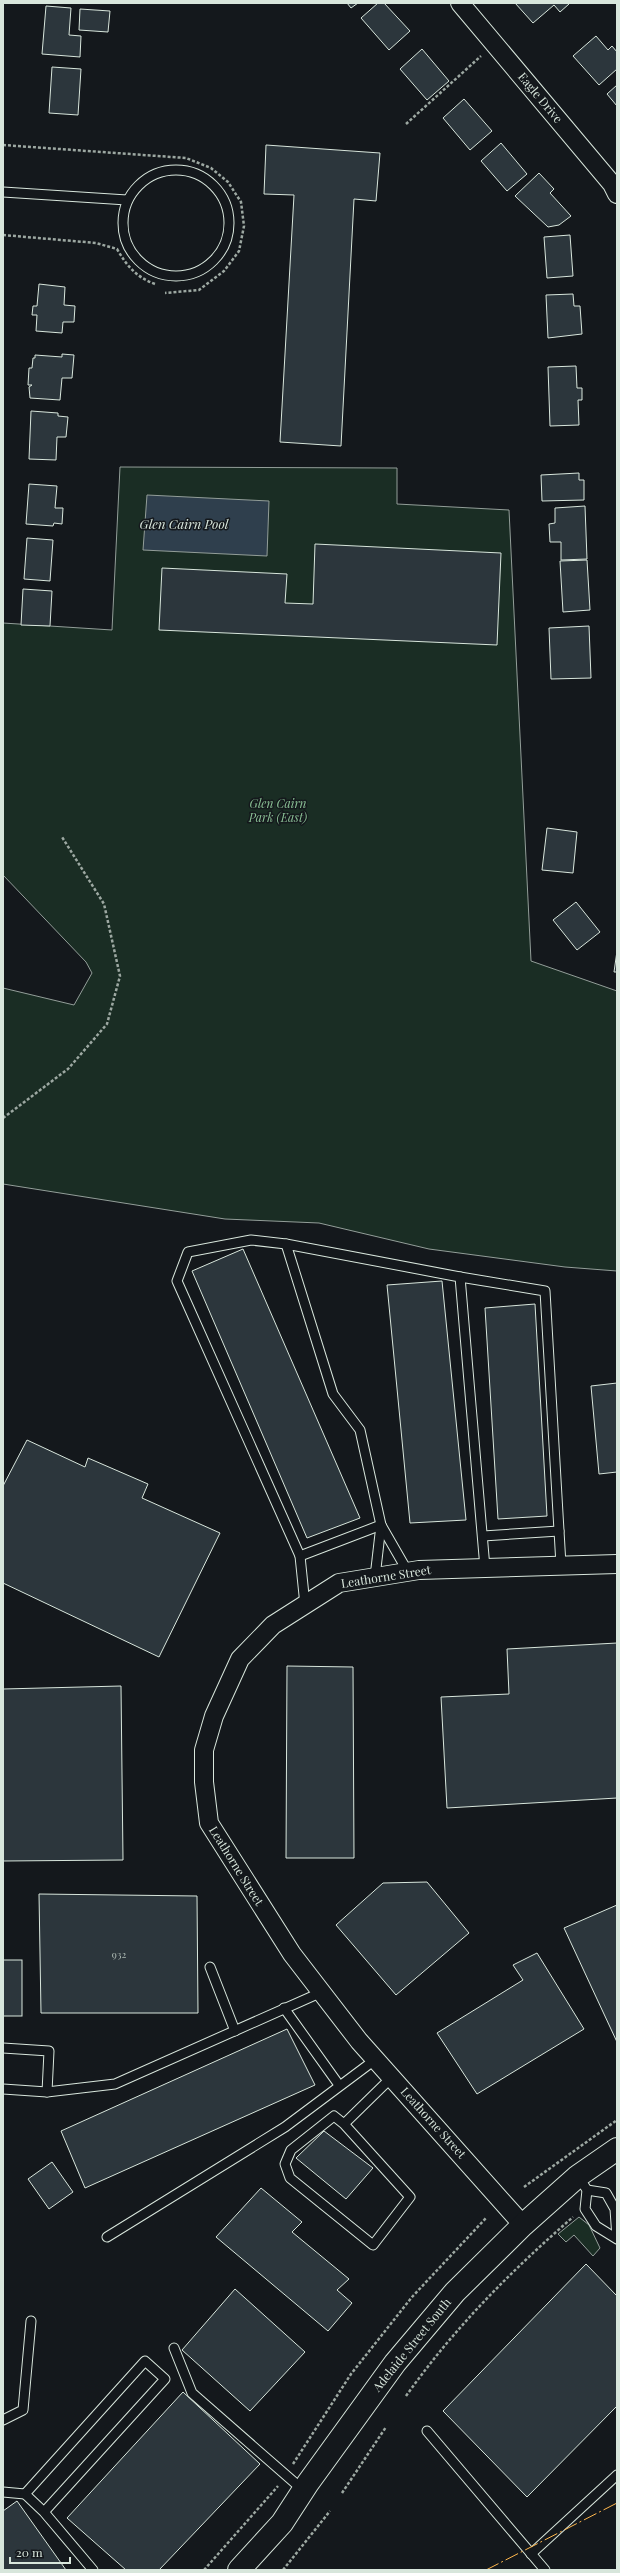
<svg xmlns="http://www.w3.org/2000/svg" width="620" height="2573" font-family="'Playfair Display',serif">
<style>
.green{fill:#1a2d24;stroke:#939e99}
.water{fill:#2f3f4d;stroke:#939e99}
.building{fill:#2c363c;stroke:#d8e6dc}
.lines{fill:none;stroke-linecap:round;stroke-linejoin:round}
.lane-casing{stroke:#d8e6dc;stroke-width:11}
.street-casing{stroke:#d8e6dc;stroke-width:20}
.secondary-casing{stroke:#d8e6dc;stroke-width:24}
.path{stroke:#9da8a2;stroke-width:2.5;stroke-dasharray:3 2;stroke-linecap:butt}
.lane{stroke:#14181c;stroke-width:9}
.street{stroke:#14181c;stroke-width:18}
.secondary{stroke:#14181c;stroke-width:22}
.power{stroke:#ffb74d;stroke-width:1;stroke-dasharray:14 3 2 3;stroke-linecap:butt}
.labels{text-anchor:middle;stroke-width:3;stroke-linejoin:round;paint-order:stroke}
.number-label{font-size:10px;fill:#adbab4}
.street-label{font-size:12px;fill:#d8e6dc;stroke:#14181c}
.park-label{font-size:12px;font-style:italic;fill:#8ac095;stroke:#14181c}
.water-label{font-size:13px;font-style:italic;fill:#d8e6dc;stroke:#14181c}
</style>
<rect width="100%" height="100%" fill="#14181c"/>
<!-- green -->
<g class="green">
<polygon points="120,467 397,468 397,504 509,510 531,961 617,991 617,1271 565,1267 429,1249 319,1223 225,1219 3,1184 3,988 74,1005 92,973 86,962 3,875 3,623 112,630"/>
<polygon points="579,2217 589,2225 600,2248 593,2256 574,2235 566,2242 558,2234"/>
</g>
<!-- water -->
<polygon class="water" points="147,495 269,501 267,556 143,550"/>
<!-- building -->
<g class="building">
<polygon points="347,3 358,3 351,8"/>
<polygon points="378,3 384,3 410,31 389,50 361,18"/>
<polygon points="515,3 569,3 569,4 560,12 554,5 533,23"/>
<polygon points="46,6 71,8 69,35 81,36 80,57 42,54"/>
<polygon points="80,9 110,11 108,32 79,30"/>
<polygon points="596,36 608,50 612,46 617,52 617,69 599,85 573,56"/>
<polygon points="422,49 449,81 427,100 400,69"/>
<polygon points="52,67 81,69 78,115 49,113"/>
<polygon points="617,85 617,106 607,94"/>
<polygon points="464,99 492,131 470,150 443,118"/>
<polygon points="501,143 527,174 507,191 481,161"/>
<polygon points="266,145 380,153 376,201 354,199 341,446 280,442 294,195 264,194"/>
<polygon points="539,173 554,189 550,193 571,216 559,225 548,227 515,196"/>
<polygon points="570,235 573,276 547,278 544,237"/>
<polygon points="39,284 65,287 64,305 75,306 74,322 63,322 62,333 36,331 37,315 32,315 33,306 37,306"/>
<polygon points="573,294 574,306 580,306 582,334 548,338 546,295"/>
<polygon points="62,354 74,355 72,378 62,378 60,400 30,398 29,387 32,385 28,385 29,368 32,368 33,358 35,358 35,355 62,357"/>
<polygon points="576,366 577,388 582,388 582,400 578,400 579,425 550,426 548,367"/>
<polygon points="31,411 58,413 58,416 68,417 66,437 57,437 56,460 29,459"/>
<polygon points="579,473 579,480 584,480 584,500 542,501 541,475"/>
<polygon points="29,484 57,486 55,508 63,508 62,524 54,523 53,526 26,524"/>
<polygon points="585,506 587,559 561,560 561,542 550,542 549,524 555,523 555,508"/>
<polygon points="27,538 53,540 50,581 24,579"/>
<polygon points="315,544 501,553 497,645 159,630 162,568 287,574 285,603 313,604"/>
<polygon points="587,560 590,610 563,612 560,561"/>
<polygon points="23,589 52,591 50,626 21,625"/>
<polygon points="589,626 591,678 551,679 549,628"/>
<polygon points="547,828 577,832 573,873 542,870"/>
<polygon points="576,902 600,932 577,950 553,920"/>
<polygon points="617,951 617,972 614,972"/>
<polygon points="243,1249 360,1518 307,1538 192,1271"/>
<polygon points="442,1281 466,1520 410,1523 387,1285"/>
<polygon points="535,1304 547,1516 498,1519 485,1308"/>
<polygon points="617,1383 617,1472 599,1474 591,1386"/>
<polygon points="27,1440 85,1467 88,1458 148,1484 142,1498 220,1533 159,1657 3,1583 3,1486"/>
<polygon points="617,1643 617,1798 447,1808 441,1697 509,1694 507,1649"/>
<polygon points="287,1666 353,1667 354,1858 286,1858"/>
<polygon points="121,1686 123,1860 3,1861 3,1689"/>
<polygon points="427,1882 469,1933 396,1995 336,1925 383,1883"/>
<polygon points="39,1894 197,1896 198,2013 41,2013"/>
<polygon points="617,1905 617,2042 564,1928"/>
<polygon points="537,1953 584,2029 477,2094 437,2033 523,1980 513,1965"/>
<rect x="3" y="1960" width="19" height="56"/>
<polygon points="287,2029 315,2085 85,2188 61,2131"/>
<polygon points="324,2131 373,2168 346,2199 296,2158"/>
<polygon points="52,2162 73,2192 49,2209 28,2179"/>
<polygon points="261,2188 302,2222 292,2232 349,2279 337,2290 352,2303 328,2331 216,2237"/>
<polygon points="586,2264 617,2296 617,2406 527,2497 443,2411"/>
<polygon points="235,2289 305,2352 250,2411 182,2350"/>
<polygon points="183,2392 260,2464 159,2570 126,2570 67,2518"/>
<polygon points="17,2501 66,2570 3,2570 3,2511"/>
</g>
<g class="lines">
<!-- lane casing -->
<g class="lane-casing">
<g id="lane">
<circle cx="176" cy="223" r="53"/>
<polyline points="3,192 127,200"/>
<polyline points="286,1244 251,1240 188,1252 177,1281 300,1556 305,1605"/>
<polyline points="460,1277 545,1291 561,1565"/>
<polyline points="483,1536 559,1531"/>
<polyline points="300,1556 381,1525"/>
<polyline points="408,1572 381,1525 360,1430 333,1394 286,1244 460,1277 485,1568"/>
<polyline points="375,1577 381,1525"/>
<polyline points="210,1967 235,2031"/>
<polyline points="284,2008 339,2085"/>
<polyline points="3,2048 49,2051 47,2092"/>
<polyline points="3,2089 47,2092 115,2084 322,1992"/>
<polyline points="344,2124 410,2197 373,2245 290,2178 285,2164 291,2150 334,2116 344,2124 392,2077"/>
<polyline points="578,2176 587,2190 585,2209 596,2226 617,2239"/>
<polyline points="587,2190 606,2193 615,2209 617,2238"/>
<polyline points="107,2237 285,2127 376,2059"/>
<polyline points="174,2348 192,2393 303,2490"/>
<polyline points="3,2420 23,2410 31,2321"/>
<polyline points="427,2431 545,2570"/>
<polyline points="3,2492 25,2494"/>
<polyline points="44,2512 165,2379 145,2361 25,2494 44,2512 93,2570"/>
<polyline points="531,2554 617,2475"/>
</g>
</g>
<!-- street casing -->
<g class="street-casing">
<g id="street">
<polyline points="460,3 612,184 617,194"/>
<polyline points="523,2225 359,2041 292,1954 209,1823 204,1782 204,1750 214,1716 240,1659 273,1625 339,1583 419,1570 617,1564"/>
</g>
</g>
<!-- secondary casing -->
<g class="secondary-casing">
<polyline id="secondary" points="239,2570 282,2523 308,2483 395,2363 455,2292 523,2225 578,2176 617,2149"/>
</g>
<!-- path -->
<g class="path">
<polyline points="406,124 481,56"/>
<polyline points="3,145 186,158 211,168 228,182 241,202 244,226 239,251 224,271 199,290 165,293"/>
<path d="M3,235L96,243L117,249C127,266 136,277 155,284"/>
<polyline points="3,1118 68,1069 107,1024 120,976 104,904 62,837"/>
<polyline points="524,2187 617,2120"/>
<path d="M406,2396C455,2327 510,2272 573,2217"/>
<polyline points="293,2464 351,2374 412,2297 486,2218"/>
<polyline points="342,2493 386,2427"/>
<polyline points="204,2570 278,2486"/>
<polyline points="283,2570 330,2511"/>
</g>
<!-- lane -->
<use href="#lane" class="lane"/>
<!-- street -->
<use href="#street" class="street"/>
<!-- secondary -->
<use href="#secondary" class="secondary"/>
<!-- power -->
<polyline class="power" points="486,2570 617,2503"/>
</g>
<g class="labels">
<!-- number labels -->
<g class="number-label">
<text x="119" y="1958">932</text>
</g>
<!-- street labels -->
<g class="street-label">
<text transform="translate(540 98) rotate(50)" y="4">Eagle Drive</text>
<text transform="translate(386 1577) rotate(-9)" y="4">Leathorne Street</text>
<text transform="translate(236 1866) rotate(58)" y="4">Leathorne Street</text>
<text transform="translate(433 2123) rotate(48)" y="4">Leathorne Street</text>
<text transform="translate(412 2345) rotate(-51)" y="4">Adelaide Street South</text>
</g>
<!-- park labels -->
<g class="park-label">
<text x="278" y="808">Glen Cairn<tspan x="278" dy="14">Park (East)</tspan></text>
</g>
<!-- water labels -->
<g class="water-label">
<text x="184" y="529">Glen Cairn Pool</text>
</g>
</g>
<!-- border -->
<rect width="620" height="2573" fill="none" stroke="#d8e6dc" stroke-width="8"/>
<!-- scale -->
<path d="M10 2557v6h60v-6" fill="none" stroke="#d8e6dc" stroke-width="2"/>
<text x="16" y="2557" font-size="12" fill="#d8e6dc" stroke="#14181c" stroke-width="3" paint-order="stroke">20 m</text>
</svg>
